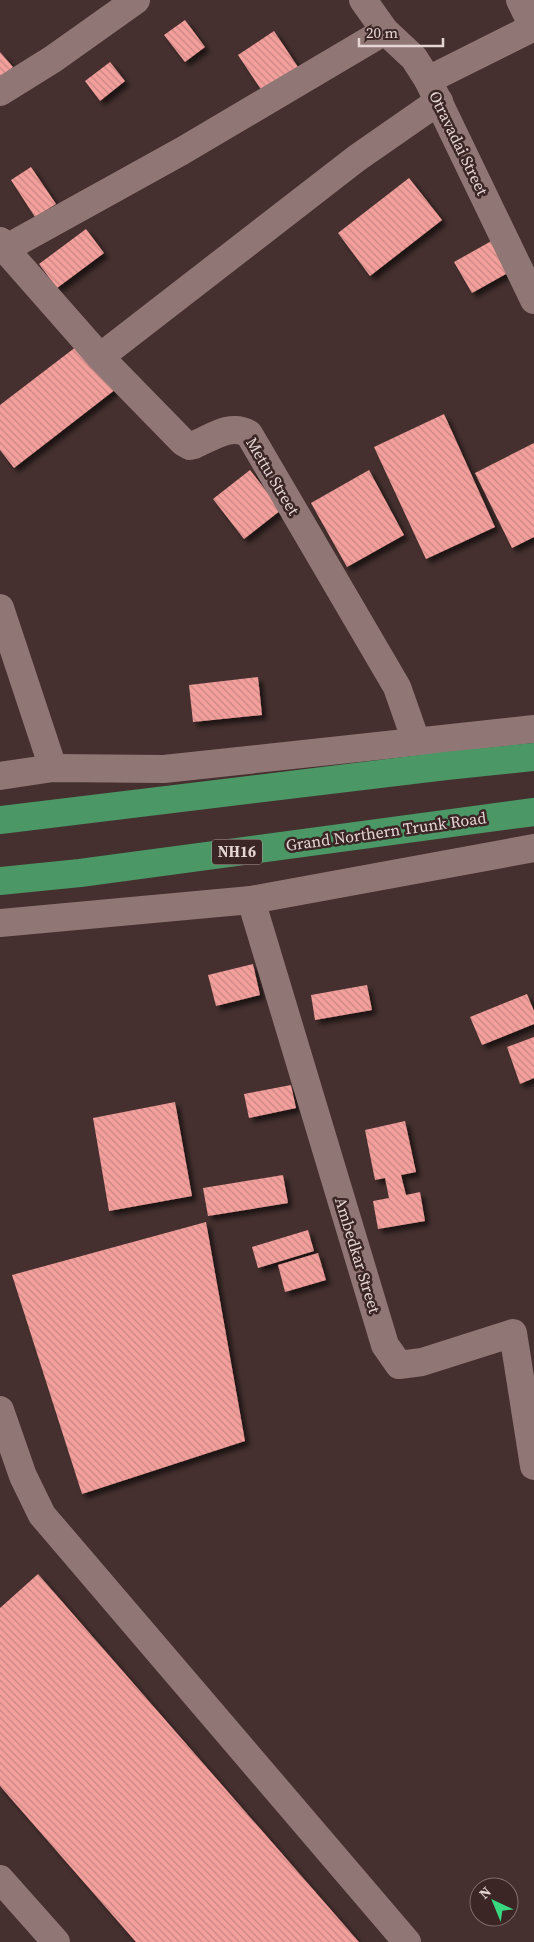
<svg xmlns="http://www.w3.org/2000/svg" width="534" height="1942" font-family="'Source Serif 4',serif">
<style>
.building{fill:url(#building-back-hatch);filter:url(#shadow)}
.lines{fill:none;stroke-linecap:round;stroke-linejoin:round}
.minor{stroke:#907775;stroke-width:28}
.highway{stroke:#4b9766;stroke-width:28}
.labels{text-anchor:middle;stroke-width:5;stroke-linejoin:round;paint-order:stroke}
.shield{fill:#3b2625;stroke:#b2a1a0;stroke-width:1}
.shield-label{font-size:15px;font-weight:bold;fill:#e5d6d5}
.street-label{font-size:16px;fill:#e5d6d5;stroke:#3b2625}
</style>
<defs>
<pattern id="building-back-hatch" width="6" height="6" patternUnits="userSpaceOnUse" patternTransform="scale(1.25)"><rect width="6" height="6" fill="#f39f9b"/><path d="M-1 5l2 2M0 0l6 6M5-1l2 2" fill="none" stroke="#c88784"/></pattern>
<filter id="shadow"><feDropShadow dx="4.5" dy="4.5" stdDeviation="2.5" flood-color="#0009"/></filter>
</defs>
<rect width="100%" height="100%" fill="#45302f"/>
<!-- building -->
<g class="building">
<polygon points="185,20 205,47 185,62 164,35"/>
<polygon points="274,31 298,67 262,91 238,55"/>
<polygon points="0,52 13,67 0,78"/>
<polygon points="110,62 125,81 100,101 85,81"/>
<polygon points="31,167 56,204 35,217 11,180"/>
<polygon points="409,178 442,220 370,276 338,233"/>
<polygon points="86,229 104,253 57,288 39,264"/>
<polygon points="495,239 513,270 472,293 454,262"/>
<polygon points="81,343 116,389 14,468 0,450 0,405"/>
<polygon points="444,414 495,527 426,559 374,447"/>
<polygon points="534,443 534,537 512,548 475,473"/>
<polygon points="250,470 281,510 244,539 213,499"/>
<polygon points="369,470 404,535 347,567 311,503"/>
<polygon points="258,677 262,715 193,722 189,685"/>
<polygon points="253,964 260,995 216,1006 208,975"/>
<polygon points="367,985 372,1010 315,1020 311,995"/>
<polygon points="527,994 534,1011 534,1024 482,1045 470,1017"/>
<polygon points="534,1037 534,1078 520,1084 507,1047"/>
<polygon points="291,1085 296,1108 249,1118 244,1094"/>
<polygon points="175,1102 192,1196 109,1211 93,1118"/>
<polygon points="405,1121 416,1172 401,1175 406,1195 420,1192 425,1221 378,1229 373,1201 389,1198 385,1178 375,1180 365,1130"/>
<polygon points="283,1175 288,1203 208,1216 203,1188"/>
<polygon points="206,1222 245,1441 82,1494 12,1275"/>
<polygon points="308,1230 314,1251 258,1268 252,1247"/>
<polygon points="318,1253 326,1280 285,1292 278,1265"/>
<polygon points="38,1574 359,1942 136,1942 0,1786 0,1608"/>
</g>
<g class="lines">
<!-- minor -->
<g class="minor">
<polyline points="363,0 385,31 414,58 428,80 534,300"/>
<polyline points="520,0 533,27"/>
<polyline points="428,80 534,27"/>
<polyline points="0,92 53,59 136,0"/>
<path d="M0,241L5,249L100,357L183,442L190,446L194,445C213,437 231,423 249,434L397,687L416,741"/>
<polyline points="5,249 182,151 385,31"/>
<polyline points="100,357 357,158 439,101"/>
<polyline points="0,608 53,768"/>
<polyline points="0,776 53,768 164,769 534,729"/>
<polyline points="251,900 385,1345 399,1365 422,1362 513,1333 534,1466"/>
<polyline points="0,923 251,900 534,848"/>
<polyline points="0,1410 23,1476 42,1515 407,1942"/>
<polyline points="0,1879 56,1942"/>
</g>
<!-- highway -->
<g class="highway">
<polyline points="0,820 446,766 534,757"/>
<polyline points="0,881 80,873 534,812"/>
</g>
</g>
<g class="labels">
<!-- shield labels -->
<rect class="shield" x="212" y="839.5" width="50" height="25" rx="4"/>
<g class="shield-label">
<text x="237" y="857">NH16</text>
</g>
<!-- street labels -->
<g class="street-label">
<text transform="translate(459 143) rotate(64)" y="6">Otravadai Street</text>
<text transform="translate(273 476) rotate(59)" y="6">Mettu Street</text>
<text transform="translate(386 831) rotate(-8)" y="6">Grand Northern Trunk Road</text>
<text transform="translate(358 1255) rotate(73)" y="6">Ambedkar Street</text>
</g>
</g>
<!-- north arrow -->
<g transform="translate(494 1902) rotate(316)"><circle r="24" fill="#3b2625" stroke="#7f6c6b"/>
<path d="M0-4L9 19L0 12L-9 19Z" fill="#37d880"/>
<text y="-8" font-size="14" font-weight="bold" text-anchor="middle" fill="#e5d6d5">N</text>
</g>
<!-- scale -->
<path d="M359 38v8h84v-8" fill="none" stroke="#e5d6d5" stroke-width="2.5"/>
<text x="366" y="38" font-size="15" fill="#e5d6d5" stroke="#3b2625" stroke-width="4" paint-order="stroke">20 m</text>
</svg>
